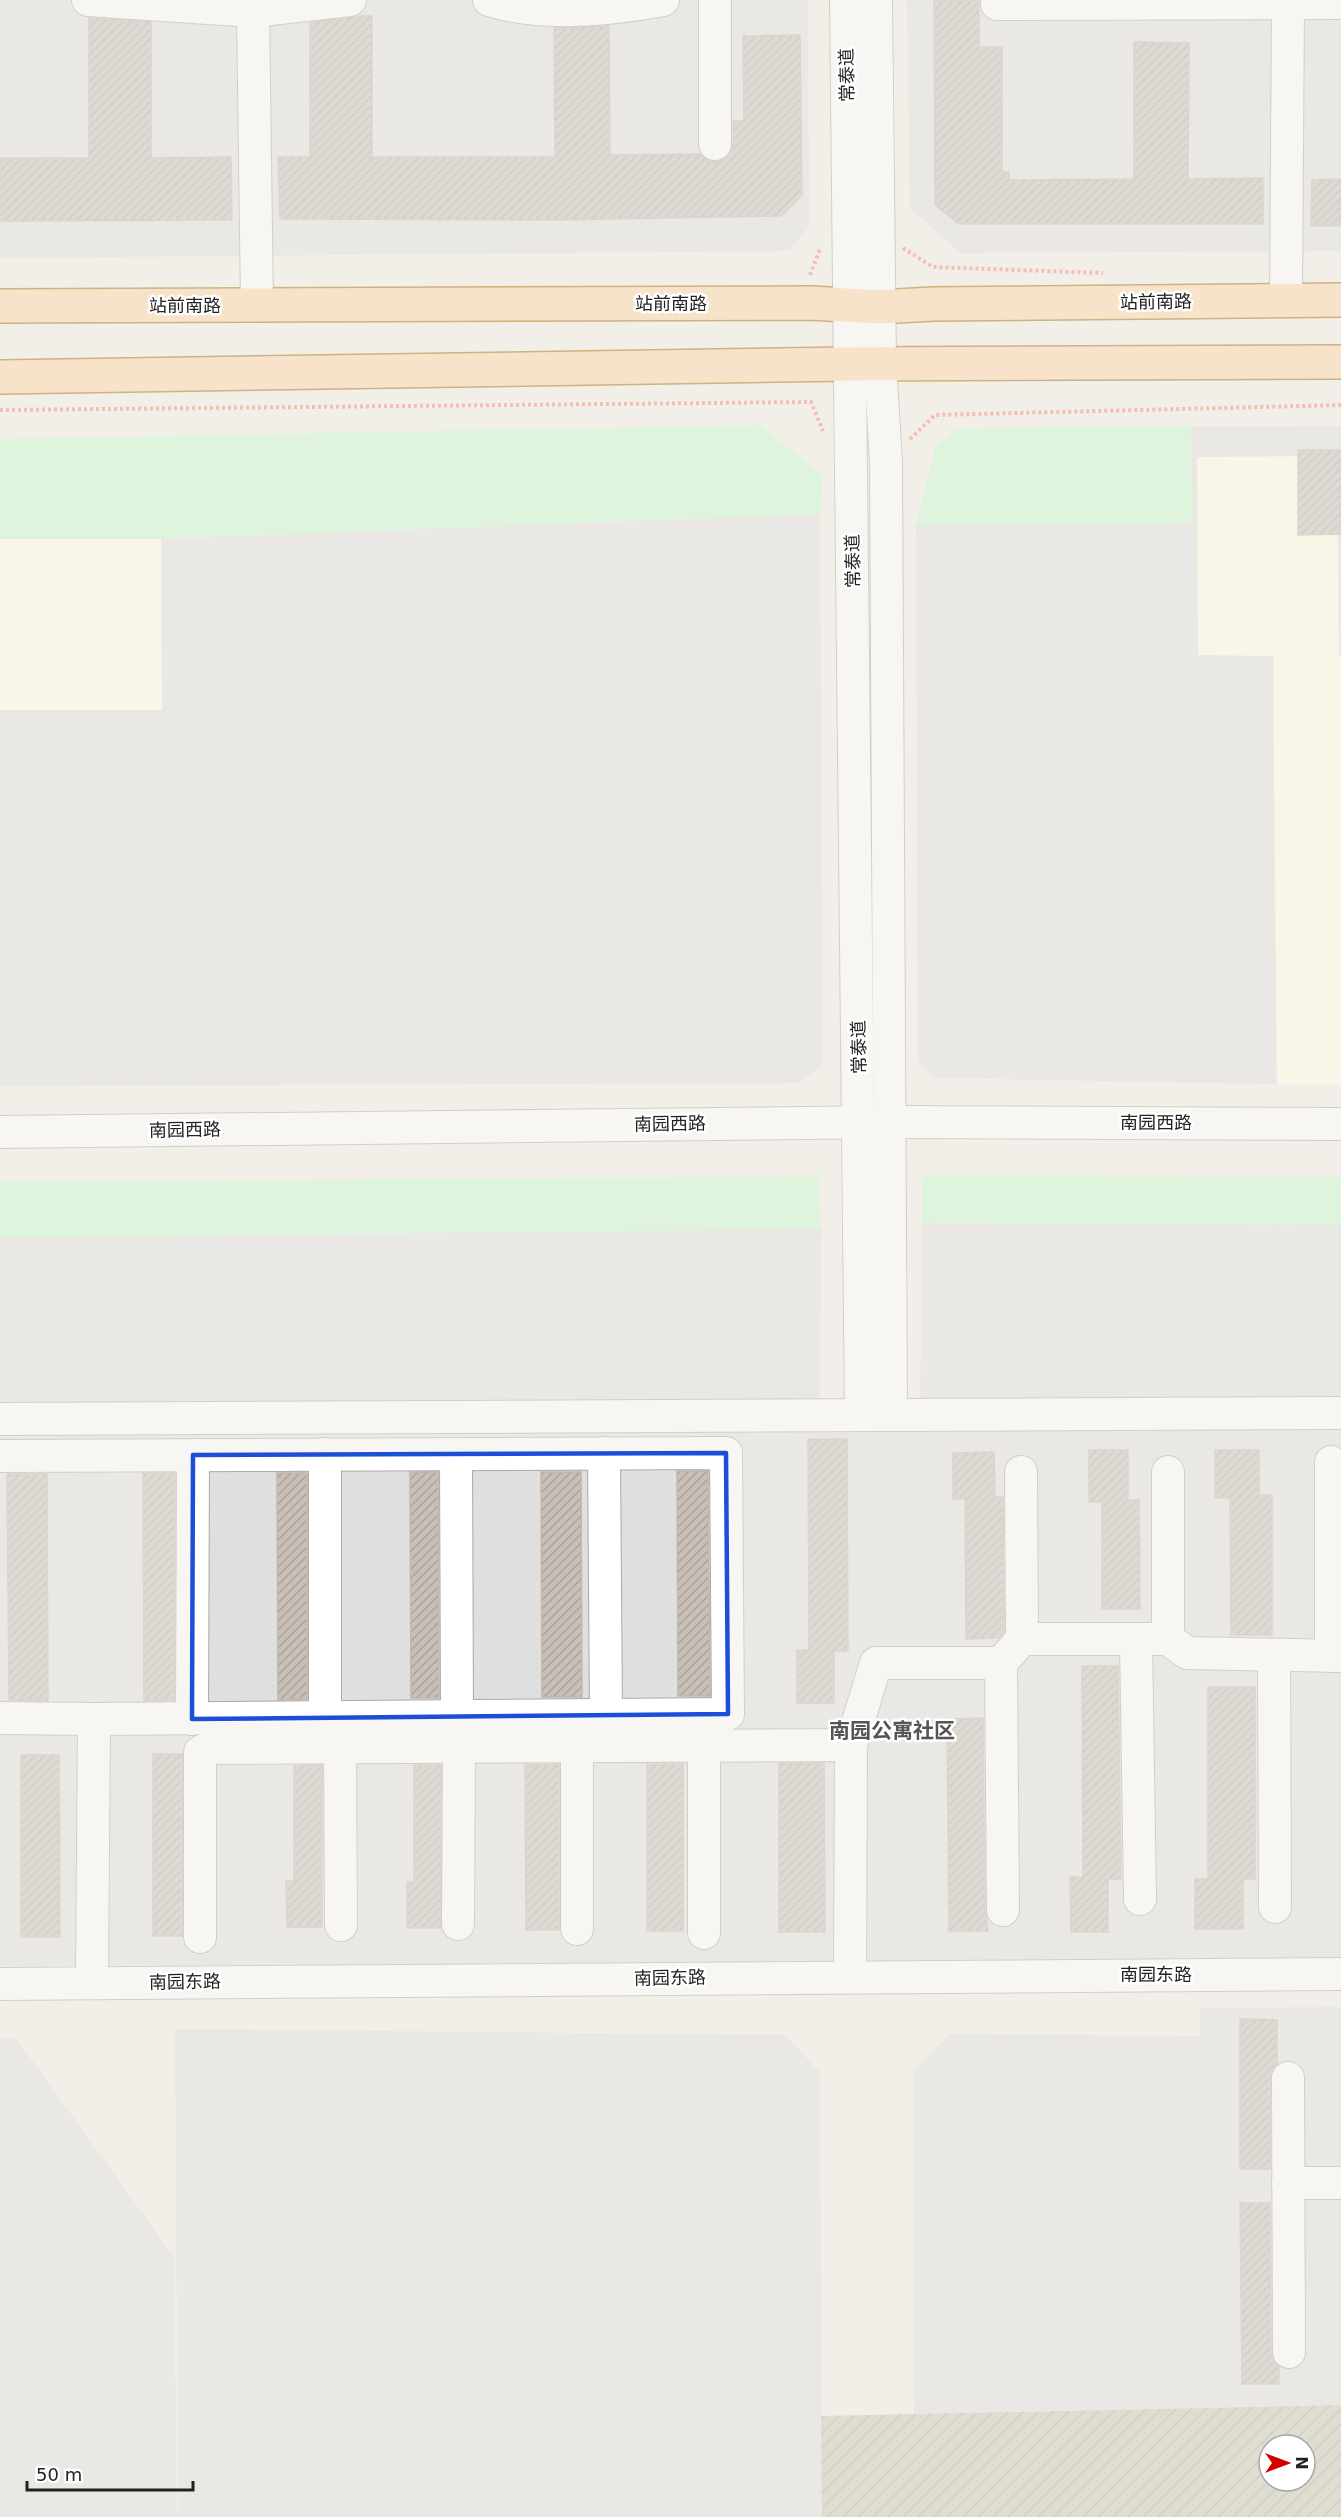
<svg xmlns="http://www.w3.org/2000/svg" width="1341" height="2517" font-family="'DejaVu Sans','Noto Sans SC',sans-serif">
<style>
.residential{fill:#e0dfdf}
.education{fill:#ffffe5}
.construction{fill:url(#construction-furrows);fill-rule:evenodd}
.park{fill:#c8facc}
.building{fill:url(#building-hatch);stroke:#c4b6ab;stroke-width:1.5}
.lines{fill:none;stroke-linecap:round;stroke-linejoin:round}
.minor-casing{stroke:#a9a9a9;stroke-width:34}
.major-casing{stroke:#a06b00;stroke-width:36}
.path{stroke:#fa8072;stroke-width:4;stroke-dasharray:3 3;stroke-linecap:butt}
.minor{stroke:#fff;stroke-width:32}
.major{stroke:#fcd6a4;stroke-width:33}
.marked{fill:none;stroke:#1d4ed8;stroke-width:4.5;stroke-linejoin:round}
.labels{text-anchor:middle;stroke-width:5;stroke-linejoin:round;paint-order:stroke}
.street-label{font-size:18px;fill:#222;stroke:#fff}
.quarter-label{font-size:21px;font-weight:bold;fill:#555;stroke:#fff}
</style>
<defs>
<pattern id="construction-furrows" width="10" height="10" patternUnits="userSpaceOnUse" patternTransform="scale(1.5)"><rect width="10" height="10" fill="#c7c7b4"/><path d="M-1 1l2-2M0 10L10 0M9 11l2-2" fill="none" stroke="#abab9a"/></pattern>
<pattern id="building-hatch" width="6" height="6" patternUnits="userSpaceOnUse" patternTransform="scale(1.5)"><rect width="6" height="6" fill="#c7bfb8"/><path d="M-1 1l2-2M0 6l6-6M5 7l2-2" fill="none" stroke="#aba49e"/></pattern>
</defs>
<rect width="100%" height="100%" fill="#f2efe9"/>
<!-- residential -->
<g class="residential">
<polygon points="0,0 808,0 809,227 789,251 0,258"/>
<polygon points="907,0 1341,0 1341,251 960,253 910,208"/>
<polygon points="1341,426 1341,656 1273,656 1277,1084 935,1078 918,1061 916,525 1190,523 1191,427"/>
<polygon points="820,514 823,1064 799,1083 0,1086 0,710 161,710 161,539"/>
<polygon points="922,1223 1341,1225 1341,1960 0,1966 0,1237 821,1229 820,1430 920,1427"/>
<polygon points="1341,2007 1341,2405 914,2414 913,2072 950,2034 1200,2036 1200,2008"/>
<polygon points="175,2029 785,2035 820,2072 822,2517 178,2517"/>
<polygon points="0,2038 16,2038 174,2257 177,2517 0,2517"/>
</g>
<!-- education -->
<g class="education">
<polygon points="1337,456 1339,655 1341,656 1341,1085 1277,1084 1273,656 1198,655 1197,457"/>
<polygon points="0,539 161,539 162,710 0,710"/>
</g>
<!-- construction -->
<path class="construction" d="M1341,2405V2517H822L821,2416ZM1269,2445H1305V2481H1269Z"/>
<!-- park -->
<g class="park">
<polygon points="760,425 823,476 820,514 161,539 0,539 0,439"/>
<polygon points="1191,426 1192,523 916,525 936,447 957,428"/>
<polygon points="923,1175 1341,1177 1341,1225 922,1223"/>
<polygon points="819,1176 821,1229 0,1238 0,1182"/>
</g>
<!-- building -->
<g class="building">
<polygon points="979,0 979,47 1002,47 1002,172 1009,172 1009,180 1134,179 1134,42 1189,43 1188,179 1263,178 1263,224 959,224 935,205 934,1"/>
<polygon points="356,16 372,16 372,157 555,157 554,28 609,26 610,155 700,154 707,160 714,162 723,160 730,153 733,145 733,121 744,121 743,36 800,35 802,195 781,216 557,220 280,219 278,157 310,157 310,23"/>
<polygon points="89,18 151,22 151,158 231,157 232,220 0,221 0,158 89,158"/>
<polygon points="1341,179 1341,226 1311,226 1312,180"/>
<polygon points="1298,450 1341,450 1341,534 1298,535"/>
<polygon points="808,1439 847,1439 848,1651 834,1651 834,1703 797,1703 797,1650 809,1650"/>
<polygon points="1089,1450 1128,1450 1128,1500 1139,1500 1140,1609 1102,1609 1102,1502 1089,1502"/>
<polygon points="1215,1450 1259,1450 1259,1495 1272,1495 1272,1635 1231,1635 1230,1498 1215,1498"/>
<polygon points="994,1452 995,1497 1003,1497 1004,1632 999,1638 966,1639 965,1499 953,1499 953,1453"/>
<polygon points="677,1471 708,1471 710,1696 678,1696"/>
<polygon points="410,1472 438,1472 439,1698 411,1698"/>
<polygon points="541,1472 581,1472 582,1697 542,1697"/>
<polygon points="143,1473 175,1473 174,1700 144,1701"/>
<polygon points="277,1473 307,1473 307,1699 278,1700"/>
<polygon points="7,1474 47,1474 48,1701 9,1700"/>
<polygon points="1082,1666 1118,1666 1121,1879 1108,1879 1108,1932 1071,1932 1070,1877 1083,1877"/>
<polygon points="1208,1687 1255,1687 1255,1879 1243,1879 1243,1929 1195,1929 1195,1879 1208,1879"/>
<polygon points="983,1718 985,1910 988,1931 949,1931 947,1719"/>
<rect x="153" y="1754" width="29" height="182"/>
<polygon points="21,1755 59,1755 60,1937 21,1937"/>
<polygon points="779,1763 824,1763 825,1932 779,1932"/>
<polygon points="559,1764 559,1930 526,1930 525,1765"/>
<rect x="647" y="1764" width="36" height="167"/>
<polygon points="322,1765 322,1927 287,1927 286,1881 294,1881 294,1766"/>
<polygon points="414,1765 441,1765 441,1928 407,1928 407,1882 414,1882"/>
<polygon points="1240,2019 1277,2020 1277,2064 1272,2070 1270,2078 1270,2169 1240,2169"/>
<polygon points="1240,2203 1270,2203 1271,2352 1273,2361 1279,2367 1279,2384 1242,2384"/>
</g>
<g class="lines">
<!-- minor casing -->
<g class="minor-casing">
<g id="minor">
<polyline points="88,0 253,11 350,0"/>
<path d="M489,0C542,17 609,10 663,0"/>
<polyline points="715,0 715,144"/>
<polyline points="846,0 861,1415"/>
<polyline points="876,0 880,364 886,462 891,1415"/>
<polyline points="997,0 997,4 1341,3"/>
<polyline points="253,11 257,305"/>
<polyline points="1286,300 1288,3"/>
<polyline points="0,1132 890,1122 1341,1124"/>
<polyline points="0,1419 1341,1413"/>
<polyline points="604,1453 606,1715"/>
<polyline points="325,1454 325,1717"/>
<polyline points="456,1454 457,1717"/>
<polyline points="0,1456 726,1453 728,1714 94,1719 0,1718"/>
<polyline points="1331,1462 1331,1656"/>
<polyline points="1021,1472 1022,1639"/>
<polyline points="1168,1472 1168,1639 1187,1653 1341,1656"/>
<polyline points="1136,1639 1140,1899"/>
<polyline points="1274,1655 1275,1907"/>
<polyline points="1001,1663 1003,1910"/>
<polyline points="192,1719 193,1455"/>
<polyline points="340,1746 341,1925"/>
<polyline points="577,1746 577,1929"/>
<polyline points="704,1746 704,1933"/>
<polyline points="458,1924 459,1746"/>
<polyline points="200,1937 200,1752 208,1748 851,1745 876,1663 1001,1663 1022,1639 1168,1639"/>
<polyline points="850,1976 851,1745"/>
<polyline points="92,1983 94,1719"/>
<polyline points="0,1984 1341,1974"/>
<polyline points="1288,2078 1289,2352"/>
<polyline points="1288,2183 1341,2183"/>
</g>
</g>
<!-- major casing -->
<g class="major-casing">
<g id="major">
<polyline points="0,306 811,303 879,307 933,304 1341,300"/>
<polyline points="0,377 850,364 1341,362"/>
</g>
</g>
<!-- path -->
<g class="path">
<polyline points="903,248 933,267 1103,273"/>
<polyline points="810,275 820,249"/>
<polyline points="0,410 811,402 823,431"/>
<polyline points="910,439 935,415 1341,405"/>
</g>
<!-- minor -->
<use href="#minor" class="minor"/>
<!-- major -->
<use href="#major" class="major"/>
</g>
<!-- marked area -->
<path d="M0 0H1341V2517H0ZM726,1453L728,1714L192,1719L193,1455Z" fill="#f2efe9" fill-opacity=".55" fill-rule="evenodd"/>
<path class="marked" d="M726,1453L728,1714L192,1719L193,1455Z"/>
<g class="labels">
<!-- street labels -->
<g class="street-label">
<text transform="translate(847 75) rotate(-91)" y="6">常泰道</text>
<text transform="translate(1156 302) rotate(-1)" y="6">站前南路</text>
<text x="671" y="310">站前南路</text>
<text x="185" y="312">站前南路</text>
<text transform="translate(853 561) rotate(-91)" y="6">常泰道</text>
<text transform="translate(859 1047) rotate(-91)" y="6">常泰道</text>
<text x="1156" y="1129">南园西路</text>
<text transform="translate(670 1124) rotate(-1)" y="6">南园西路</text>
<text transform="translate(185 1130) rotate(-1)" y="6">南园西路</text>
<text x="1156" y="1981">南园东路</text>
<text transform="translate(670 1978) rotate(-1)" y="6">南园东路</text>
<text transform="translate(185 1982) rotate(-1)" y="6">南园东路</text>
</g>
<!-- quarter labels -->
<g class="quarter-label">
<text x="892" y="1738">南园公寓社区</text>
</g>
</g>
<!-- north arrow -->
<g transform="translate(1287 2463) rotate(90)"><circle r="28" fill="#ffffff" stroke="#a7a7a7" stroke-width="1.5"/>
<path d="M0-4.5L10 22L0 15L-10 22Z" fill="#d40000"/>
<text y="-9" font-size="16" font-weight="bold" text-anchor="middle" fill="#222222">N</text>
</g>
<!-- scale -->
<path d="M27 2481v9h166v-9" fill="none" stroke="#222222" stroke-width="3"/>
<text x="36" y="2481" font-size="18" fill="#222222" stroke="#ffffff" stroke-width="4.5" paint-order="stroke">50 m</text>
</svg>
